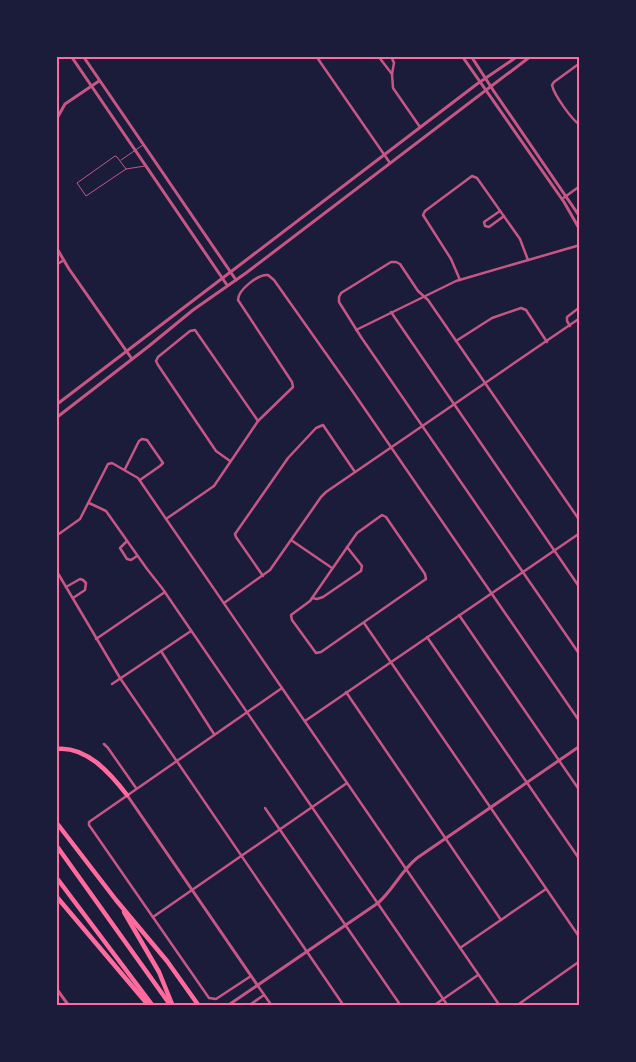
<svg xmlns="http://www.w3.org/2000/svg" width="636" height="1062" font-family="'Noto Serif',serif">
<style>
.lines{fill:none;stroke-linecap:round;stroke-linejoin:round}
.service{stroke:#c65784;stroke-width:1}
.minor{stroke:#c65784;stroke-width:2.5}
.tertiary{stroke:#c65784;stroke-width:3}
.motorway{stroke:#ff6b9d;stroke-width:4.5}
.neatline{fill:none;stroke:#ff6b9d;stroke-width:2}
</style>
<rect width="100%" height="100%" fill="#1b1b3a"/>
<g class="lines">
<!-- service -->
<g class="service">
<polyline points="121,160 143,145"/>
<polyline points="126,169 117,157 115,156 77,183 86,196 126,169 145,166"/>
</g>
<!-- minor -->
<g class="minor">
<polyline points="316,56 390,163"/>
<polyline points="378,56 392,74"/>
<polyline points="391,56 394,63 392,74 393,88 420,127"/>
<path d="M580,63L554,82L552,85C554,95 572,120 580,125"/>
<polyline points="562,199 580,186"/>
<polyline points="500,211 484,222 485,226 489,227 504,216"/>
<polyline points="56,265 64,260"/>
<polyline points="460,280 451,259 423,215 425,211 472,176 477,178 520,239 528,260"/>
<polyline points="391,312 580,588"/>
<polyline points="570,326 567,321 567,317 580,307"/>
<polyline points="356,330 456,281 580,245"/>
<polyline points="456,341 492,318 521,308 526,310 547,342"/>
<polyline points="230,461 216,451 158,365 156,361 158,357 190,331 195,330 258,421"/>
<polyline points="125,469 139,441 142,439 147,440 163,463 160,466 140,480"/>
<polyline points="89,503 106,511 147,569 162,588 448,1006"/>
<polygon points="382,515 386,517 425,574 426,579 321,652 316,653 292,620 291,615 310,601 357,533"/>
<path d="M166,519L214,486L258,421L293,387L292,382L238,300C238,290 258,274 268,275L274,280L351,389L580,722"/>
<polyline points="580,521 428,300 418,291 400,264 396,262 391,262 341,293 339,297 339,302 361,337 580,655"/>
<polyline points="56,536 80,519 108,464 112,463 138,478 500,1006"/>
<polyline points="291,540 332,568"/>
<polyline points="127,541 120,548 127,559 131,560 137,556"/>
<polyline points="56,570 120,678 344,1006"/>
<polyline points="263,576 236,537 235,534 288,458 316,428 323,425 355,472"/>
<polyline points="66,587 80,579 83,580 86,583 85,590 73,598"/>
<polyline points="312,598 317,599 323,597 361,571 362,566 347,547"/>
<polyline points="224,603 270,570 321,497 326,492 580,318"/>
<polyline points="459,615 580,791"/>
<polyline points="364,623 580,938"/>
<polyline points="427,637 580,860"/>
<polyline points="96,639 165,592"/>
<polyline points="161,651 214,734"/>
<polyline points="112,684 191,631"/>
<polyline points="346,692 501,920"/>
<polyline points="305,721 580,533"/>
<polyline points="104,744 108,748 136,788"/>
<polyline points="265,808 401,1006"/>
<polyline points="153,917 347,783"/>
<polyline points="460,948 546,889"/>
<polyline points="251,976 216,999 209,998 89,825 89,822 282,688"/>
<polyline points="258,986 272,1006"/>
<polyline points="248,1006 264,995"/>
<polyline points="433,1006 478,975"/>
<polyline points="516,1006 580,961"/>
</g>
<!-- tertiary -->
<g class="tertiary">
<polyline points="71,56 227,285"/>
<polyline points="83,56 236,280"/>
<polyline points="462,56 564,202 580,230"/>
<polyline points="471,56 493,90 580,217"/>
<polyline points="56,120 65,104 99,81"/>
<polyline points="56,247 69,269 132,359"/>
<polyline points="56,405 477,84 518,56"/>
<polyline points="56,418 149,346 193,310 246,273 531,56"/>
<polyline points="127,795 258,986"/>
<polyline points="56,988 69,1006"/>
<path d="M227,1006L378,903C393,890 401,871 417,858L580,746"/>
</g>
<!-- motorway -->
<g class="motorway">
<path d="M56,749C86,745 111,774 127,795"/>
<polyline points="56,822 116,900 167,961 199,1006"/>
<polyline points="56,845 171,1006"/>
<polyline points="56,877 153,1006"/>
<polyline points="56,896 149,1006"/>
<polyline points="124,912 159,972 172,1004"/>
</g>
</g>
<!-- border -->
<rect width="636" height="1062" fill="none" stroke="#1b1b3a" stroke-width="115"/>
<rect x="58" y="58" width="520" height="946" class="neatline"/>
</svg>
